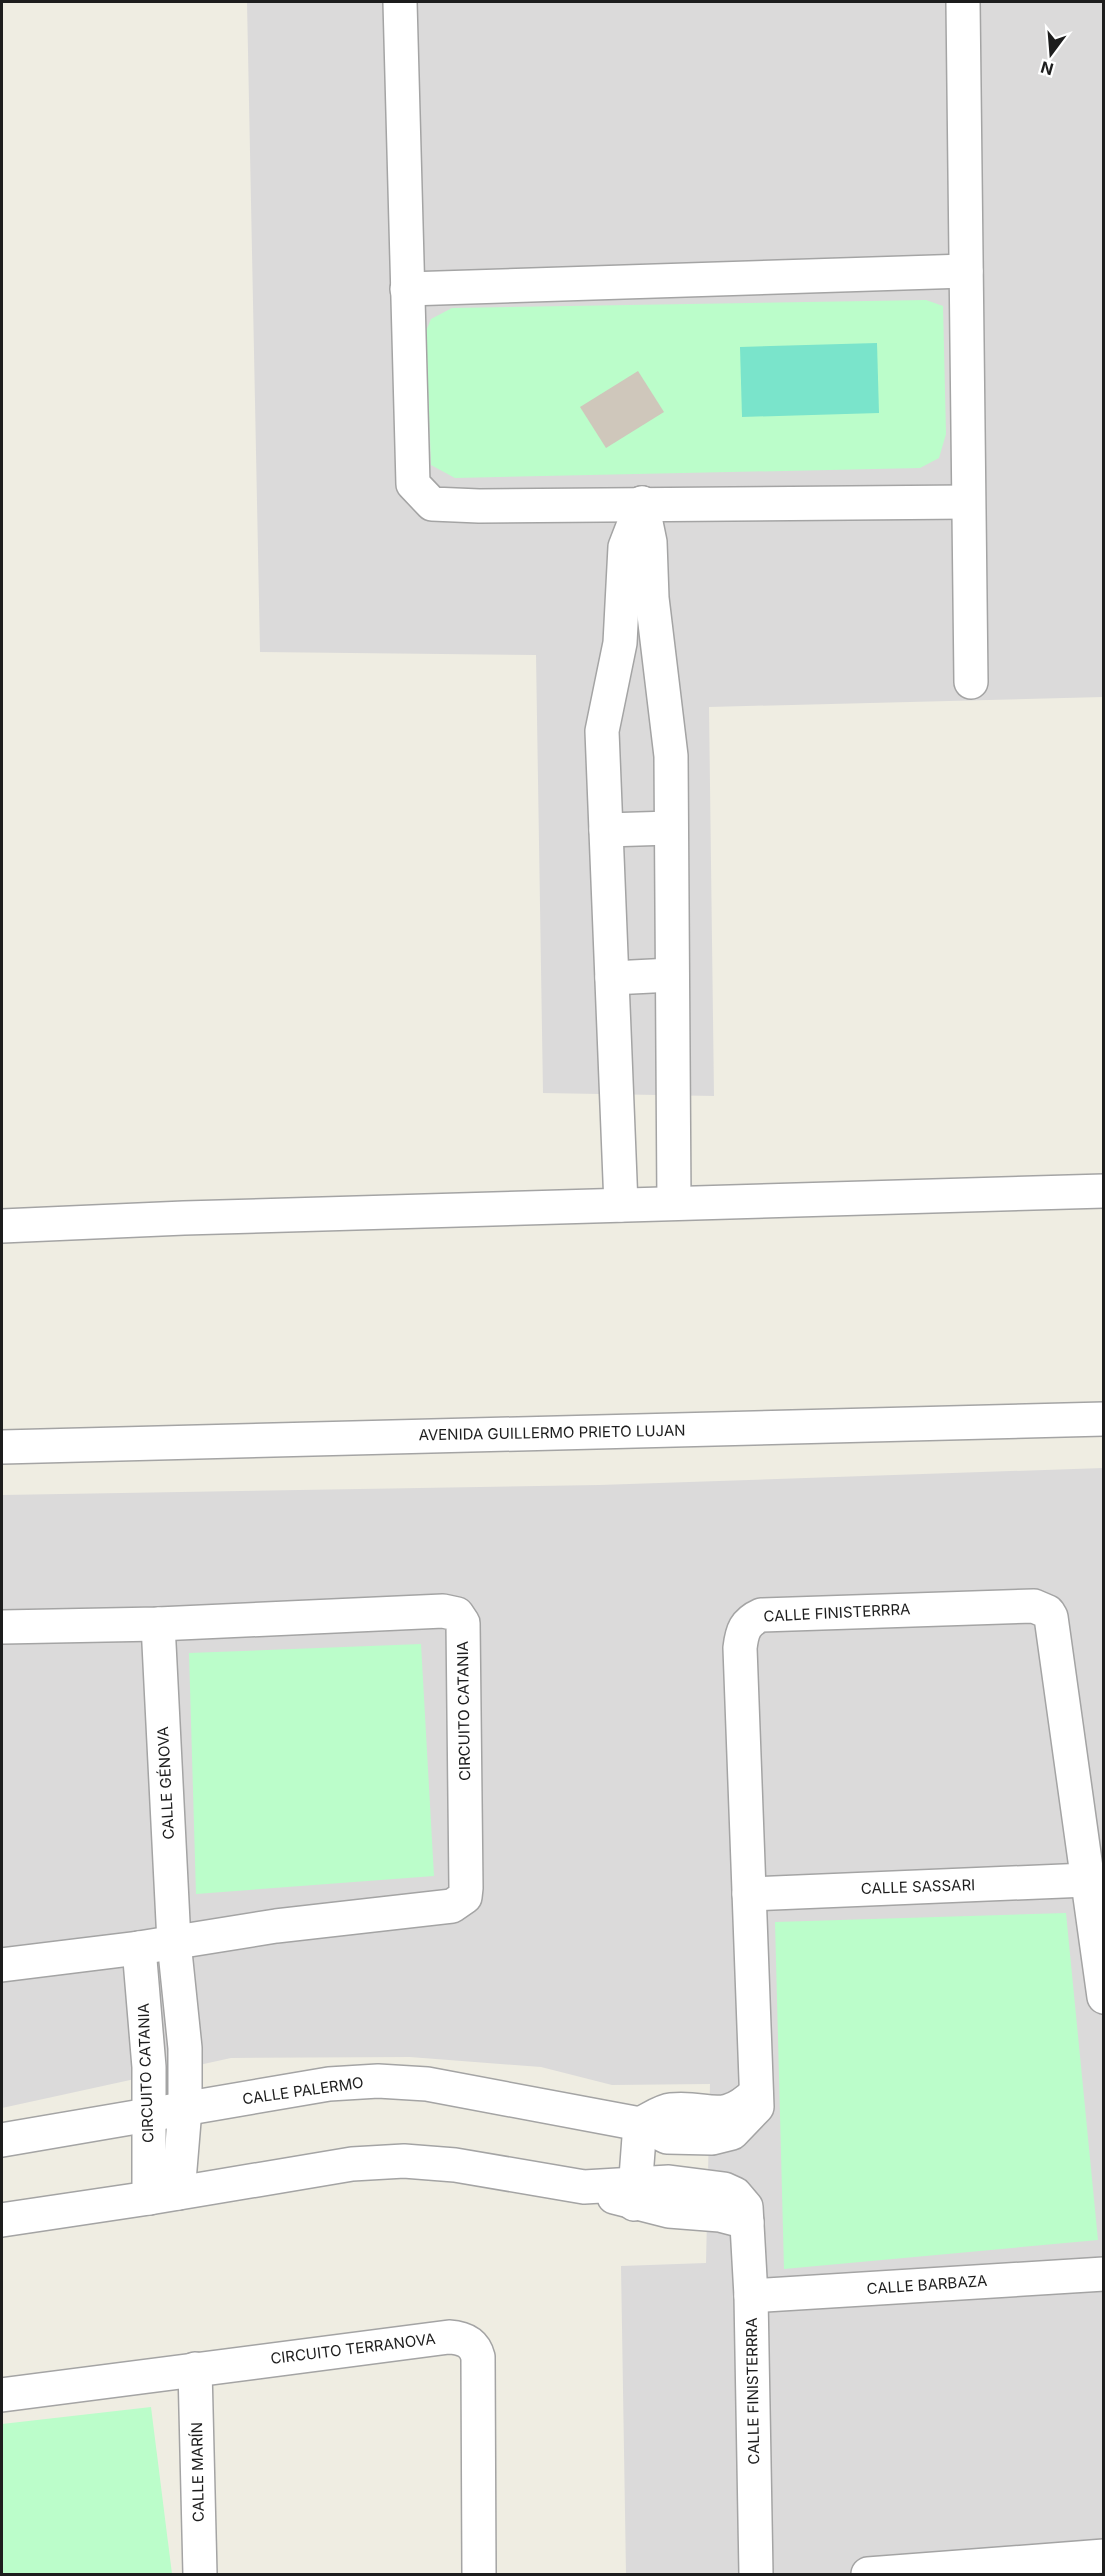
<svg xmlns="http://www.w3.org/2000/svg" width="1105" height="2576" font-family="Inter,sans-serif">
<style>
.residential{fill:#dbdada}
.park{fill:#bbfdca}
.pitch{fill:#7ae4cb}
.building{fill:#cfc7bb}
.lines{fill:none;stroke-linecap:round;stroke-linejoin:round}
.minor-casing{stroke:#a4a4a4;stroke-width:36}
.tertiary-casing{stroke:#a4a4a4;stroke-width:36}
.minor{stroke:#fff;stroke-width:33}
.tertiary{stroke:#fff;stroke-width:33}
.labels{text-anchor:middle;stroke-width:4.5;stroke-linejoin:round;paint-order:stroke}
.street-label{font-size:15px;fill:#1d1d1d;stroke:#fff}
</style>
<rect width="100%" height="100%" fill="#efede2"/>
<!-- residential -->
<g class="residential">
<polygon points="247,2 1103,2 1103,697 709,707 714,1096 543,1093 536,655 260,652"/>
<polygon points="1103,1468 1103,2574 626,2574 621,2266 706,2263 710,2084 612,2085 541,2067 410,2057 231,2058 2,2108 2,1495 599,1485"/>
</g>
<!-- park -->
<g class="park">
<polygon points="926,300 943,306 946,434 939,458 920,468 455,478 431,465 426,331 431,319 452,308"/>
<polygon points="421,1644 434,1876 196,1894 189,1653"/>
<polygon points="1066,1913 1098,2240 784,2269 775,1922"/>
<polygon points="151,2407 172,2574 2,2574 2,2424"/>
</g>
<!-- pitch -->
<polygon class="pitch" points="877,343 879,413 742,417 740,347"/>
<!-- building -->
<polygon class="building" points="638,371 664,412 606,448 580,407"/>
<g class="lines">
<!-- minor casing -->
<g class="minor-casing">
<g id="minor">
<polyline points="400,2 413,484 432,504 479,506 968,502"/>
<polyline points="963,2 971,682"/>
<polyline points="407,289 966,271"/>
<polyline points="642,503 650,542 652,598 671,756 674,1203"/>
<polyline points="606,830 671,828"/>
<polyline points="612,978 672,975"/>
<polyline points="621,1205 602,731 620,643 625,547 642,503"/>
<polyline points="2,1447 1104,1419"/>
<polyline points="158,1624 174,1942 185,2048 185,2109 178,2193"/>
<polyline points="2,1627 158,1624 443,1611 457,1614 463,1623 466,1888 465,1897 452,1906 276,1926 139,1948 2,1965"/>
<polyline points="749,1894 1087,1880"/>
<polyline points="139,1948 149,2067 149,2198"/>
<path d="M2,2140L329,2084L378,2081L427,2084L640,2124L667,2137L712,2138L732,2133L757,2107L740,1648C742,1631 745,1622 761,1615L1034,1606L1048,1612L1051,1617L1104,1997"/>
<polyline points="614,2197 669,2211 720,2215 747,2222"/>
<path d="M634,2204L640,2124C649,2120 661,2111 671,2110C711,2106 721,2126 756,2093"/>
<polyline points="2,2220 149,2198 352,2164 404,2161 455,2165 584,2187 669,2182 724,2189 735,2194 746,2207 751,2296 756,2574"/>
<polyline points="751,2296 1104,2274"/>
<polyline points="195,2369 200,2574"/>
<path d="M2,2395L449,2337C464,2338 474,2342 478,2357L479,2574"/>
<polyline points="868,2574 1104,2556"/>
</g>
</g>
<!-- tertiary casing -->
<g class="tertiary-casing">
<polyline id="tertiary" points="2,1226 184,1218 1104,1191"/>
</g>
<!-- minor -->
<use href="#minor" class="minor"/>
<!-- tertiary -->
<use href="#tertiary" class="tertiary"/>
</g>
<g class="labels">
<!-- street labels -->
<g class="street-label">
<text transform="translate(552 1433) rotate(-1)" y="5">AVENIDA GUILLERMO PRIETO LUJAN</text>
<text transform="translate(837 1613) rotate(-3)" y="5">CALLE FINISTERRRA</text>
<text transform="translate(464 1711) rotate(-91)" y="5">CIRCUITO CATANIA</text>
<text transform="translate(166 1783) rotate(-93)" y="5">CALLE GÉNOVA</text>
<text transform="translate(918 1887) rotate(-2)" y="5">CALLE SASSARI</text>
<text transform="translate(146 2073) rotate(-92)" y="5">CIRCUITO CATANIA</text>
<text transform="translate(303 2091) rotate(-8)" y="5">CALLE PALERMO</text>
<text transform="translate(927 2285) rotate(-4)" y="5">CALLE BARBAZA</text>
<text transform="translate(353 2349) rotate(-7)" y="5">CIRCUITO TERRANOVA</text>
<text transform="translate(753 2391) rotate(-91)" y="5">CALLE FINISTERRRA</text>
<text transform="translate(198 2472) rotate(-91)" y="5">CALLE MARÍN</text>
</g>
</g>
<!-- border -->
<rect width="1105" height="2576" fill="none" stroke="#1d1d1d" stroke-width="6"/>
<!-- north arrow -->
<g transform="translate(1051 54) rotate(196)" stroke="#ffffff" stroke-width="4.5" paint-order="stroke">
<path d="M0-4.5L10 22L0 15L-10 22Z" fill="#1d1d1d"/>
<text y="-9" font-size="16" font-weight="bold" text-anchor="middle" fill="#1d1d1d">N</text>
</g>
</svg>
